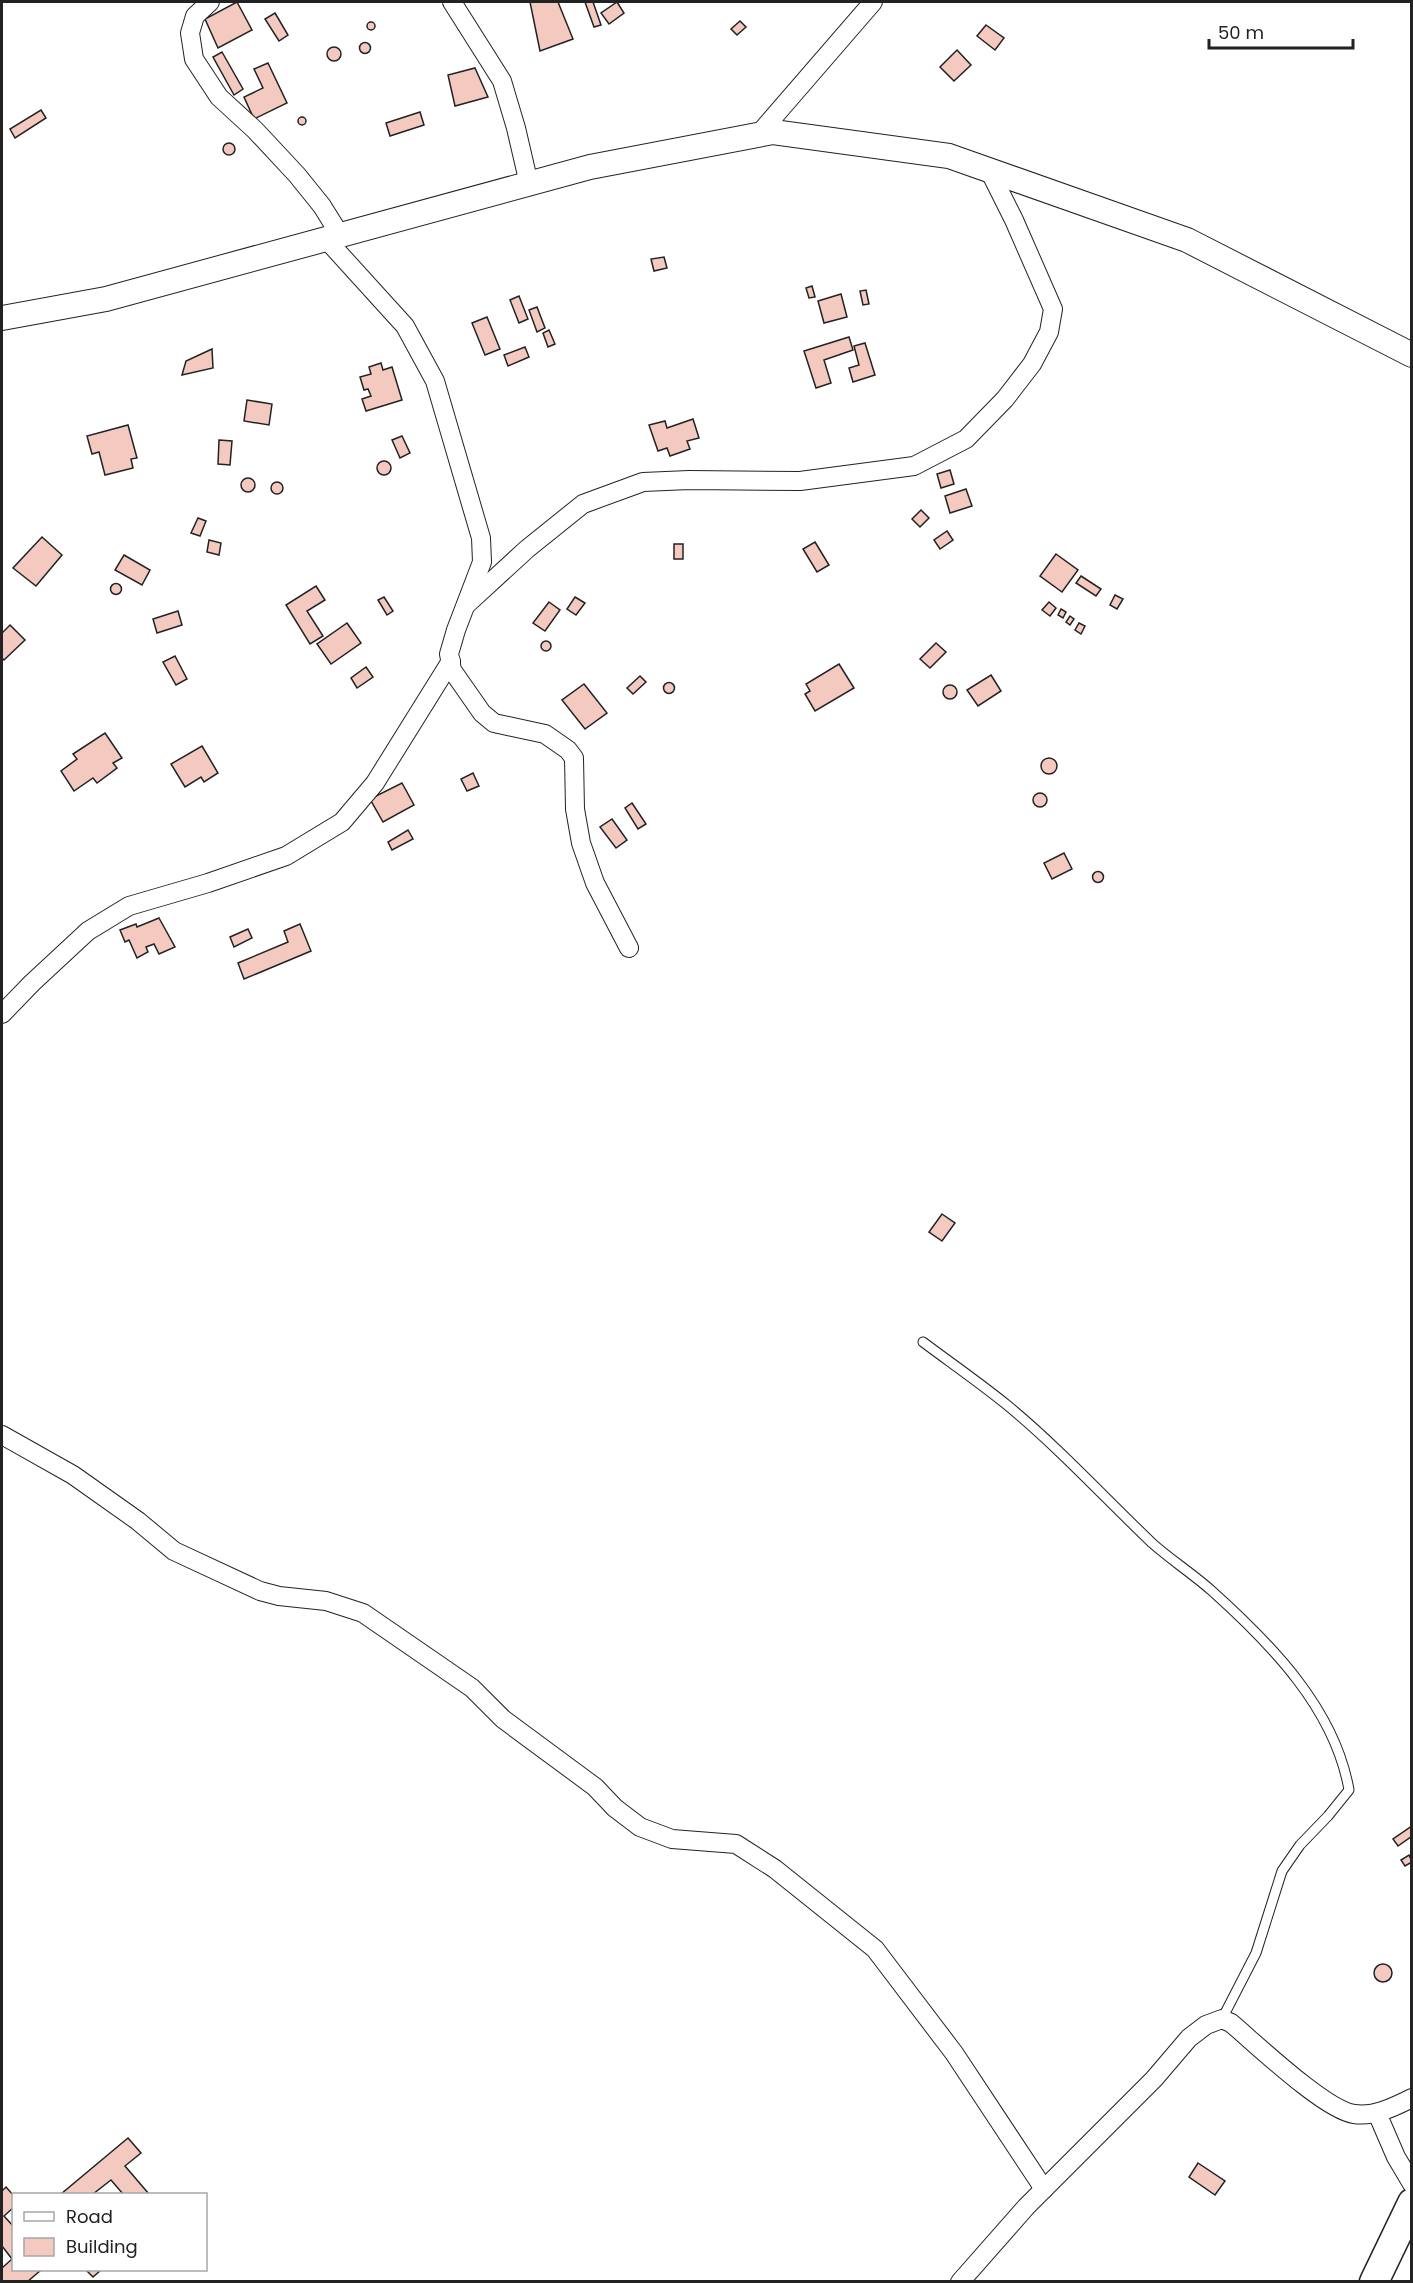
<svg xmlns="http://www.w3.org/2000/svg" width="1413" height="2283" font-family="Poppins,sans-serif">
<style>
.building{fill:#f3c9c0;stroke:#222;stroke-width:1.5}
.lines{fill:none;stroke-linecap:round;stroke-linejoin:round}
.service-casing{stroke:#222;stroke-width:11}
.minor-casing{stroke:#222;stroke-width:20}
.secondary-casing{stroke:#222;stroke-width:26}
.trunk-casing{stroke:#222;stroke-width:31}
.service{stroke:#fff;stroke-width:9}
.minor{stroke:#fff;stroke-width:18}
.secondary{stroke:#fff;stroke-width:24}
.trunk{stroke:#fff;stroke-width:28}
</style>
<rect width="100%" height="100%" fill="#fff"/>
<!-- building -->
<g class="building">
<polygon points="237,2 252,30 218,48 205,19"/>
<polygon points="530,2 558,2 573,39 540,51"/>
<polygon points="585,2 593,2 601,25 594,27"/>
<polygon points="617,2 624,13 609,24 601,13"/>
<polygon points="275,13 288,35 279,41 265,19"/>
<polygon points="740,21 746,27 737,35 731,29"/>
<circle cx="371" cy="26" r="4"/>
<polygon points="986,25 1004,38 995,50 977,36"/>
<circle cx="365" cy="48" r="5.5"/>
<circle cx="334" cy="54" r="7"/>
<polygon points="957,50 971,65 954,81 940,67"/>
<polygon points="222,52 243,89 234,95 213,57"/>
<polygon points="268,63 287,103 254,119 244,97 263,88 254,69"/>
<polygon points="475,68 488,97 455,106 448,75"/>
<polygon points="41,110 46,118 15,138 10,129"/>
<polygon points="420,112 424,125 390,136 386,123"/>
<circle cx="302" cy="121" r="4"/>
<circle cx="229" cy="149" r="6"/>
<polygon points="664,257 667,268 654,271 651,259"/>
<polygon points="812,286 815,297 809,298 806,288"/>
<polygon points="866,290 869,304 863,305 860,291"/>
<polygon points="841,294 847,317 824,323 818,301"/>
<polygon points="519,296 528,319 519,323 510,300"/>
<polygon points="537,307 545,328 537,332 529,310"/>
<polygon points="487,317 500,349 485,355 472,323"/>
<polygon points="549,330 555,344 548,347 543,333"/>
<polygon points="849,337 853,350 824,360 831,383 816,388 804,351"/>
<polygon points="865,343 875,375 853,382 849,368 859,365 854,346"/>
<polygon points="525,347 529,357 508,366 504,355"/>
<polygon points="212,349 213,368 182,375 186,361"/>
<polygon points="381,363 383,370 392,367 402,400 366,411 362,399 371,396 368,389 364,390 360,377 371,374 369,367"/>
<polygon points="247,400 272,404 269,425 244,421"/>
<polygon points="693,419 699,438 687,441 690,449 670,456 667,448 658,451 649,425 665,421 667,428"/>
<polygon points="128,425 137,458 131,459 133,468 105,475 99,452 92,454 87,436"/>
<polygon points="402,436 410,453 400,458 392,440"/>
<polygon points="219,440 232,441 230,465 218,464"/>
<circle cx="384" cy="468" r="7"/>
<polygon points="950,470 954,484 941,488 937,474"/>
<circle cx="248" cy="485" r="7"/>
<circle cx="277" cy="488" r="6"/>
<polygon points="966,489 972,506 950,513 945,496"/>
<polygon points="921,510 929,518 920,527 912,519"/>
<polygon points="198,518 206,521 200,536 191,533"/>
<polygon points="947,531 953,540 940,549 934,540"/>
<polygon points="42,537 62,555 36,586 13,568"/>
<polygon points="209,540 221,543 219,555 207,552"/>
<polygon points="815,542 829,565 817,572 803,549"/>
<rect x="674" y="544" width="9" height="15"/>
<polygon points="1056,554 1078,570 1062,592 1040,576"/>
<polygon points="124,555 150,570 142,585 115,570"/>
<polygon points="1081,576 1101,589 1096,596 1076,583"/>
<circle cx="116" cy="589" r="5.5"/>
<polygon points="316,586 325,600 307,611 323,636 310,644 286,605"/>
<polygon points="1115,595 1123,599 1117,609 1110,605"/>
<polygon points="384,597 393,611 387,615 378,600"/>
<polygon points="575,597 585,603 576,615 567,609"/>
<polygon points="549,602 560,610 545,631 533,623"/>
<polygon points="1049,602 1056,608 1050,616 1042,610"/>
<polygon points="1061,609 1066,612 1063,618 1058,615"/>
<polygon points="178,611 182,625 157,633 153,619"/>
<polygon points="1070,616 1074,619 1070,625 1066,622"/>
<polygon points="347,623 361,643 331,664 317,644"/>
<polygon points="1079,623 1085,626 1081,634 1075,630"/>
<polygon points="10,625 25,640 4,660 2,658 2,633"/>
<circle cx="546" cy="646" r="5"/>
<polygon points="936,643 946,652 930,668 920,659"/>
<polygon points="175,656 187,679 176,685 163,662"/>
<polygon points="839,664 854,688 815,711 805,694 810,691 806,684"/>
<polygon points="366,667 373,677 357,688 351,678"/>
<polygon points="991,675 1001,691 978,706 967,690"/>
<polygon points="640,676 646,682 633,694 627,688"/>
<circle cx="669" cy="688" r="5.5"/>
<polygon points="584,684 607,713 585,729 562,700"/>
<circle cx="950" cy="692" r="7"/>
<polygon points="105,733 122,758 113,763 117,768 97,783 93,778 74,791 61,771 77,759 73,754"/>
<polygon points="202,746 218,773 204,782 201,777 185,787 171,764"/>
<circle cx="1049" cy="766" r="8"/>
<polygon points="473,773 479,786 467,791 461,779"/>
<polygon points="402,783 414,805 383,822 370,799"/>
<circle cx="1040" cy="800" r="7"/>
<polygon points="632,803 646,824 638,829 625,808"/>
<polygon points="612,819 627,840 616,848 600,827"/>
<polygon points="408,830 413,839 392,850 388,842"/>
<polygon points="1064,853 1072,869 1052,879 1044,863"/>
<circle cx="1098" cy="877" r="5.5"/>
<polygon points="159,918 175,947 159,954 154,944 146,947 148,952 137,958 129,940 125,942 120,930 136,924 137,927"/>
<polygon points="300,924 311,951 244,979 238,963 288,942 284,931"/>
<polygon points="248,929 252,938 234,947 230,937"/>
<polygon points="942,1214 955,1223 942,1241 929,1232"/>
<polygon points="1412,1826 1412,1836 1398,1846 1393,1839"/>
<polygon points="1409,1855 1412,1862 1405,1866 1401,1860"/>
<circle cx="1383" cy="1973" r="9"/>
<polygon points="128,2138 141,2153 125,2166 149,2194 123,2194 111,2180 93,2194 61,2194"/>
<polygon points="1198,2163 1225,2181 1215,2195 1189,2177"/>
<polygon points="6,2187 14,2196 14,2207 4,2216 14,2227 14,2270 41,2270 27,2282 2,2282 2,2268 12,2259 2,2246 2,2191"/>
<polygon points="86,2270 101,2270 93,2277"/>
</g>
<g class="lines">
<!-- service casing -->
<g class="service-casing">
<path id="service" d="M923,1342C951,1363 980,1383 1007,1405C1058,1447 1104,1497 1152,1543C1171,1560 1193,1574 1212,1591C1271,1644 1335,1709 1349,1790L1328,1816L1300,1845L1282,1871L1256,1953L1222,2019"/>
</g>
<!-- minor casing -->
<g class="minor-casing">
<g id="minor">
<polyline points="210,2 195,16 190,33 194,59 219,97 255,130 297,175 322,206 340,235"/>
<polyline points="452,2 502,81 516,128 529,184"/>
<polyline points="758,135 873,2"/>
<polyline points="326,239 405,326 435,381 481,538 482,562 456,630 449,654 452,670 482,713 494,723 545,734 568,750 574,758 575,809 581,843 595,883 629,948"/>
<polyline points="466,605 527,549 583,504 643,482 689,480 800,481 914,466 966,439 1005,399 1032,364 1049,332 1053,309 1014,220 989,170"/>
<polyline points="2,1014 32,983 88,931 129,906 208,883 286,856 342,822 375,783 451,661"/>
<polyline points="2,1435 73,1475 138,1521 174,1551 260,1591 279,1596 326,1601 363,1613 472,1688 503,1719 595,1787 615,1808 640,1827 672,1839 736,1844 775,1869 875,1949 954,2053 1044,2189"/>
<polyline points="1377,2113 1396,2157 1412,2184"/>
<path d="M960,2282L1026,2207L1154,2079L1189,2038L1206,2025L1222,2019L1231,2023C1256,2044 1325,2110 1354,2114C1374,2117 1394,2107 1412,2098"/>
</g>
</g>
<!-- secondary casing -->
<g class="secondary-casing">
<polyline id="secondary" points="2,318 106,299 590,167 773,132 949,156 1187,240 1412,355"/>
</g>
<!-- trunk casing -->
<g class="trunk-casing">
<polyline id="trunk" points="1374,2282 1412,2203"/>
</g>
<!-- service -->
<use href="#service" class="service"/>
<!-- minor -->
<use href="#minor" class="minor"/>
<!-- secondary -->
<use href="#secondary" class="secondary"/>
<!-- trunk -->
<use href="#trunk" class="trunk"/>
</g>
<!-- border -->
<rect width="1413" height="2283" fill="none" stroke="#222222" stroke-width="6"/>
<!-- legend -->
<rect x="12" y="2193" width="195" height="78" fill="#ffffff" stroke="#a7a7a7" stroke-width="1.5"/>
<rect x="24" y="2212" width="30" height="9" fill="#ffffff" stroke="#a7a7a7" stroke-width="1.5"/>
<text x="66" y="2223" font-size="18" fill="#222222">Road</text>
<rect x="24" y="2238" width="30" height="18" fill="#f3c9c0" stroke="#a7a7a7" stroke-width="1.5"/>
<text x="66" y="2253" font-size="18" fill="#222222">Building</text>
<!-- scale -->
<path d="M1209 39v9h144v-9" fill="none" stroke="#222222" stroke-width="3"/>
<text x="1218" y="39" font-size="18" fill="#222222" stroke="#ffffff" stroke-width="4.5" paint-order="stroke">50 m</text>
</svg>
